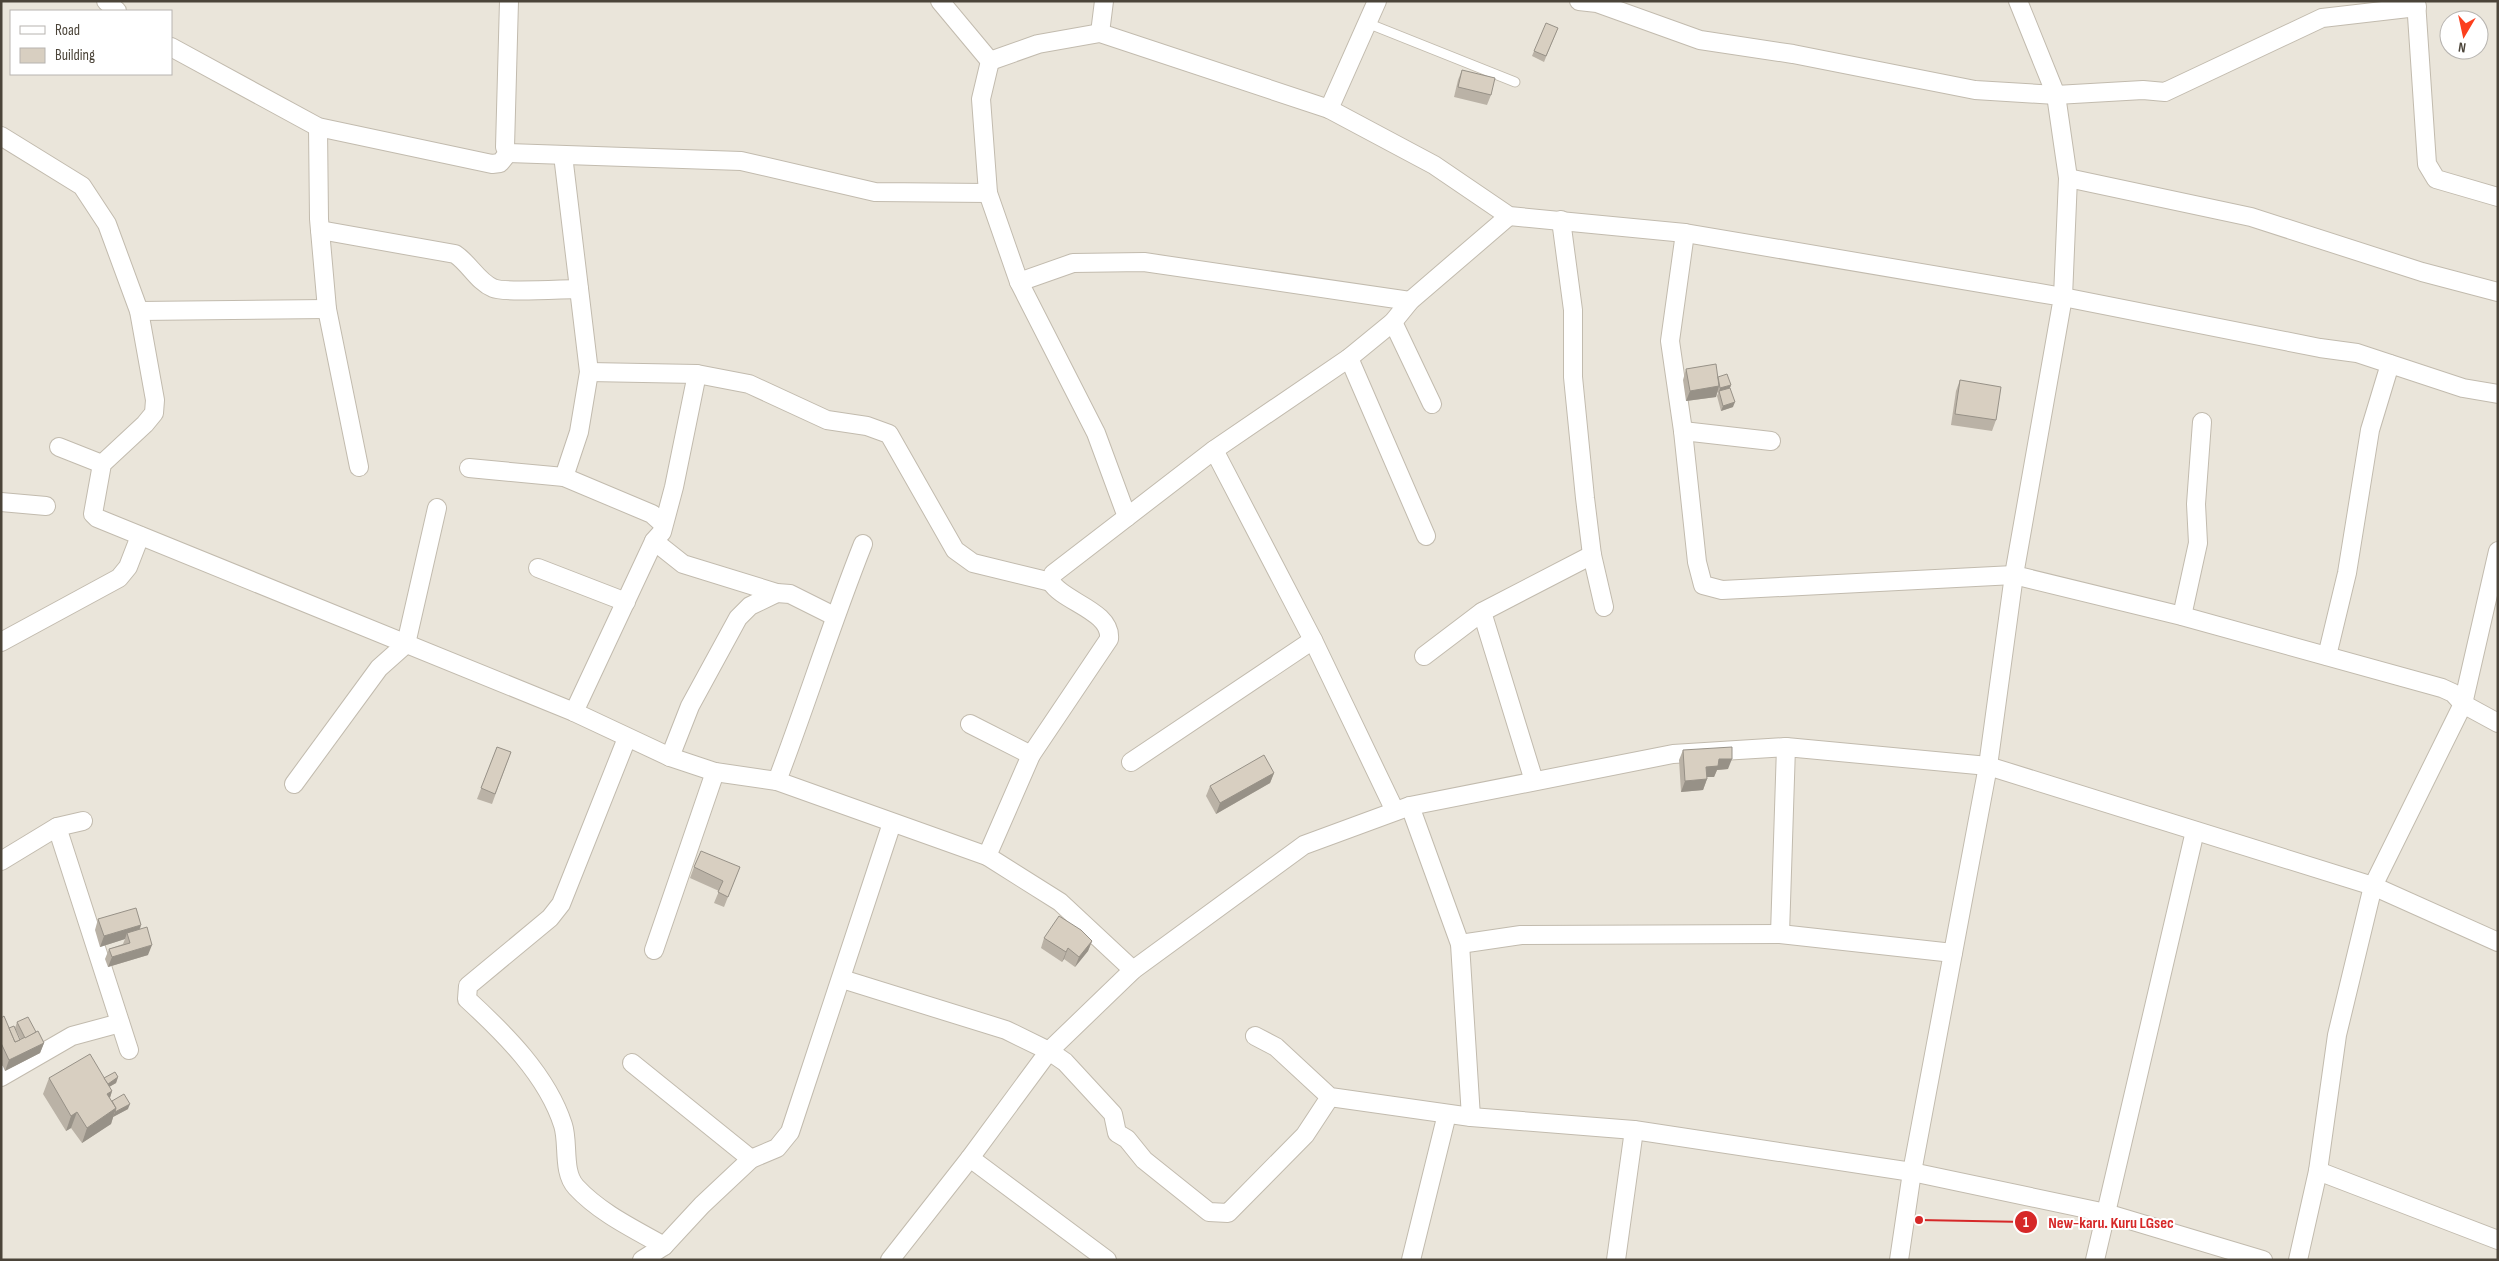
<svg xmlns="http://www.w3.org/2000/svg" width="2499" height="1261" font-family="'Sofia Sans Condensed',sans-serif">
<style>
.residential{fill:#eae5da;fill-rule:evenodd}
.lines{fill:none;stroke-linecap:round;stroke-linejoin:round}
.service-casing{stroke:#c2bbae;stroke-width:11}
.minor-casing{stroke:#c2bbae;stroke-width:20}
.service{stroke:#fff;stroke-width:9}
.minor{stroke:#fff;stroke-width:18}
.wall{fill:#bab2a6}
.shaded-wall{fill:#979187}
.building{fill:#d8cfc1;stroke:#979187}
.leader{fill:none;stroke:#d62828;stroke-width:2}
.callout-dot{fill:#d62828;stroke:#fff;stroke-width:2}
.mark-label{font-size:15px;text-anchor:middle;font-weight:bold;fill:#fff}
.callout-label{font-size:16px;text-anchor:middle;font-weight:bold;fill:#d62828;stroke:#fff;stroke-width:4;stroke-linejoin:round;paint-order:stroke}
</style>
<rect width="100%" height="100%" fill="#f6f3ec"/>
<!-- residential -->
<path class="residential" d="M1,1H2498V1260H1ZM11,11H171V74H11ZM2449,20H2479V50H2449Z"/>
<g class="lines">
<!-- service casing -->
<g class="service-casing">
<polyline id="service" points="1367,23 1515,82"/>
</g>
<!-- minor casing -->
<g class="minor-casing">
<g id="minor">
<polyline points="106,1 117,11"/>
<polyline points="940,1 990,61"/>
<polyline points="1579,1 1597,3 1700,40 1793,54 1975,90 2056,95 2143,90 2165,92 2322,18 2417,7"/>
<polyline points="2018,1 2056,95 2068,178 2063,297 2320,348 2357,353 2463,388 2498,394"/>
<polyline points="2416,1 2427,164 2436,179 2498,197"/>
<polyline points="1100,33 1104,1"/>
<polyline points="171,47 318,127 492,164 500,163 508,153"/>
<polyline points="990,61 1038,44 1100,33 1329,109 1434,165 1509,216 1685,233 2063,297 2014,575 1988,766 1912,1172 1899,1260"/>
<polyline points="990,61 981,99 988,193 1019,282 1096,433 1127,517"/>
<polyline points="1329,109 1377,1"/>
<polyline points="318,127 319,219 327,309 359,467"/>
<polyline points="1,136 82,186 107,224 139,311 155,400 154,413 145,424 102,464 93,514 97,518 574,712 670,757 715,772 777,781 987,856 1060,902 1133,970"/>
<polyline points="508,153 741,161 875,192 988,193"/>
<polyline points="508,153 505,147 509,1"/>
<polyline points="563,155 589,372 579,432 564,477"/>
<polyline points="2068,178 2251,217 2422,272 2498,292"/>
<polyline points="1561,220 1573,310 1573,377 1585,498 1592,555 1604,607"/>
<path d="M320,230L455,254C469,263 478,282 493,288C504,293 563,289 579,289"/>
<polyline points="1685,233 1670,341 1683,431 1697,562 1703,585 1722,590 2014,575 2182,616 2442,688 2453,693 2463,704 2498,723"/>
<polyline points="1019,282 1073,263 1144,262 1410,301"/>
<polyline points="139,311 327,309"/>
<polyline points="1393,322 1432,404"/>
<polyline points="1349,358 1426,536"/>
<polyline points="589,372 697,374 749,384 827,420 867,426 889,434 955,550 973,563 1051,582"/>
<polyline points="1683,431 1771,441"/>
<polyline points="59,447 102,464"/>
<polyline points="1214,450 1313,640 1395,811"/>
<polyline points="469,468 564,477 652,514 663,524"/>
<polyline points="1,502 46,506"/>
<polyline points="654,541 683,564 777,593 790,594 834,616"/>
<polyline points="538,568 626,602"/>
<polyline points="1482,612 1534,781"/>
<polyline points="2182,616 2198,543 2196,504 2202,422"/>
<polyline points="1,642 119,578 128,567 140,536"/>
<polyline points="1424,656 1482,612 1592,555"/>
<polyline points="2327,656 2347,573 2370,430 2390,364"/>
<polyline points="574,712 654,541 662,532 674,487 697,374"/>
<polyline points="970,724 1031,755"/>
<path d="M627,738L561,904L550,918L468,986L467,999C504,1033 547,1075 563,1125C569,1143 562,1172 576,1187C600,1213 634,1229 664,1246"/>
<polyline points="670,757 690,706 738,618 750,606 777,593"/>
<polyline points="1131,762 1313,640"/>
<path d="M777,781C807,702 832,622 863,544"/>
<polyline points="294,784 379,668 406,644 437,508"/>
<polyline points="1410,806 1460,944 1471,1117"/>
<polyline points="57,827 129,1050"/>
<path d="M987,856L1031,755L1109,639C1112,611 1063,602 1051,582L1053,574L1214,450L1349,358L1393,322L1410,301L1509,216"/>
<polyline points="1,861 57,827 83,821"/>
<polyline points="1780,934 1786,747"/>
<polyline points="1460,944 1521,935 1780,934 1953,953"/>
<polyline points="654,950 715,772"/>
<polyline points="842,979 1006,1030 1049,1051 1065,1062 1113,1114 1117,1133 1127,1139 1144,1160 1209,1212 1228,1213 1305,1135 1330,1097"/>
<polyline points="1255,1036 1276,1047 1330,1097 1471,1117 1634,1130 1912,1172 2106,1213 2263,1260"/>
<polyline points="632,1063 751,1159"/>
<polyline points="1,1077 72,1036 120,1023"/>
<polyline points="970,1158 1107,1260"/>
<polyline points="2318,1171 2498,1240"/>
<polyline points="642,1260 664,1246 702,1205 751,1159 777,1148 790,1132 892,823"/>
<polyline points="890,1260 970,1158 1049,1051 1133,970 1304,845 1410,806 1673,754 1786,747 1988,766 2373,886 2498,942"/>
<polyline points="1411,1260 1447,1114"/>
<polyline points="1616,1260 1634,1130"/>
<polyline points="2095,1260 2195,831"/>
<polyline points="2298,1260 2318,1171 2337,1035 2373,886 2463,704 2498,551"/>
</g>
</g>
<!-- service -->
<use href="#service" class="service"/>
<!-- minor -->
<use href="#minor" class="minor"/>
</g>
<!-- wall -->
<g class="wall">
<polygon points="1558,28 1544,62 1532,56 1534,51"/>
<polygon points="1462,70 1491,95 1487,105 1454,97 1458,80"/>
<polygon points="1686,369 1718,377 1731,385 1730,388 1733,407 1721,411 1717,396 1718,393 1717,392 1716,397 1686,401 1683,380"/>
<polygon points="1960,380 1996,420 1992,431 1951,425 1956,391"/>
<polygon points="497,747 511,752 492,804 477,799"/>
<polygon points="1683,750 1728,769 1717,770 1714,777 1706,777 1707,779 1703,790 1681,792 1679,760"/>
<polygon points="1274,773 1270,783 1216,814 1206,796 1210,786"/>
<polygon points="694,867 740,867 724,907 714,903 719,891 690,878"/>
<polygon points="98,919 141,925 140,929 148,955 108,967 105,959 109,949 123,944 125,939 100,947 95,930"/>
<polygon points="1044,938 1092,941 1088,951 1075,967 1064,959 1062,962 1041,948"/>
<polygon points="1,1018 20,1040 21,1040 15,1028 17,1022 36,1032 44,1043 40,1053 5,1071 1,1062"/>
<polygon points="118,1077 116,1083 109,1087 112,1091 110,1098 112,1101 128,1109 113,1117 111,1124 82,1143 71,1128 66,1131 43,1094 49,1078 104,1078"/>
</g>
<!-- shaded-wall -->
<g class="shaded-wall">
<polygon points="1731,385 1729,390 1719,392 1720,388"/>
<polygon points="1719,386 1716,397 1686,401 1690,391"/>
<polygon points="1735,402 1733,407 1721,411 1723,406"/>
<polygon points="1719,759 1732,759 1728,769 1717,770 1714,777 1702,777 1706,767"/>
<polygon points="1274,773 1270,783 1216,814 1220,803"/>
<polygon points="1707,779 1703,790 1681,792 1685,781"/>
<polygon points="141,925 137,936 127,933 125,939 100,947 104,936"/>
<polygon points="1092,941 1088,951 1075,967 1079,957"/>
<polygon points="152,945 148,955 108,967 112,957"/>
<polygon points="1068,948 1064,959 1062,962 1066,952"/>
<polygon points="44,1043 40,1053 5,1071 9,1060"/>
<polygon points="118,1077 116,1083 102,1091 104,1086"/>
<polygon points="112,1091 107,1107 107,1094"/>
<polygon points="130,1104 128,1109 113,1117 115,1112"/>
<polygon points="116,1108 111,1124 82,1143 87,1128"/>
<polygon points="77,1112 71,1128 66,1131 71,1116"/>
</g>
<!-- building -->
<g class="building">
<polygon points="1546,23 1558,28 1546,56 1534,51"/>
<polygon points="1462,70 1495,78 1491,95 1458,87"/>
<polygon points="1716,364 1719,386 1690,391 1686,369"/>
<polygon points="1727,374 1731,385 1720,388 1718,377"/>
<polygon points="1960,380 2001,387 1996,420 1955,414"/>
<polygon points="1730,388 1735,402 1723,406 1719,391"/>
<polygon points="497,747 511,752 495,794 481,788"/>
<polygon points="1732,747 1732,759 1719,759 1718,766 1706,767 1707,779 1685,781 1683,750"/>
<polygon points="1264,755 1274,773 1220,803 1210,786"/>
<polygon points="701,851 740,867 728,897 718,892 723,881 694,867"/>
<polygon points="136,908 141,925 104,936 98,919"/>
<polygon points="1059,916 1081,930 1092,941 1079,957 1068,948 1066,952 1044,938"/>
<polygon points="147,927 152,945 112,957 109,949 130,943 127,933"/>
<polygon points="4,1016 15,1042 38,1031 44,1043 9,1060 1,1043 1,1018"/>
<polygon points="28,1017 36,1032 25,1038 17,1022"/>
<polygon points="14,1026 20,1040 15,1042 9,1028"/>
<polygon points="90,1054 112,1091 107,1094 116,1108 87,1128 77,1112 71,1116 49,1078"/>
<polygon points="115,1072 118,1077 108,1084 104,1078"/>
<polygon points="124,1094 130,1104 115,1112 116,1108 112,1101"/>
</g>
<!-- callouts -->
<path class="leader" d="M1919 1220L2026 1222"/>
<g class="callout-dot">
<circle cx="1919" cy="1220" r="5"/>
<circle cx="2026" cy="1222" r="12"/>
</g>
<g class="mark-label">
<text x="2026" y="1227">1</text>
</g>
<g class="callout-label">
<text x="2111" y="1228">New-karu. Kuru LGsec</text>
</g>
<!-- border -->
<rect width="2499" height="1261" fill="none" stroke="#4b4439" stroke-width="5"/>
<!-- legend -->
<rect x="10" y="10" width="162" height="65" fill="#ffffff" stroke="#b7b4b0"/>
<rect x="20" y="26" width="25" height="8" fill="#ffffff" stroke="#b7b4b0"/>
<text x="55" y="35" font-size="15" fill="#4b4439">Road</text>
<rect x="20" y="48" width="25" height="15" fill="#d8cfc1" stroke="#b7b4b0"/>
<text x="55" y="60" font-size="15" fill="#4b4439">Building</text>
<!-- north arrow -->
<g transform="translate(2464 35) rotate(189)"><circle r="24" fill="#ffffff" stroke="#b7b4b0"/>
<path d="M0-4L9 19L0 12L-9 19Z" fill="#fc3f1d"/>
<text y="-8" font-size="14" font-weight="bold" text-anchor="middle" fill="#4b4439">N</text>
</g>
</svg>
